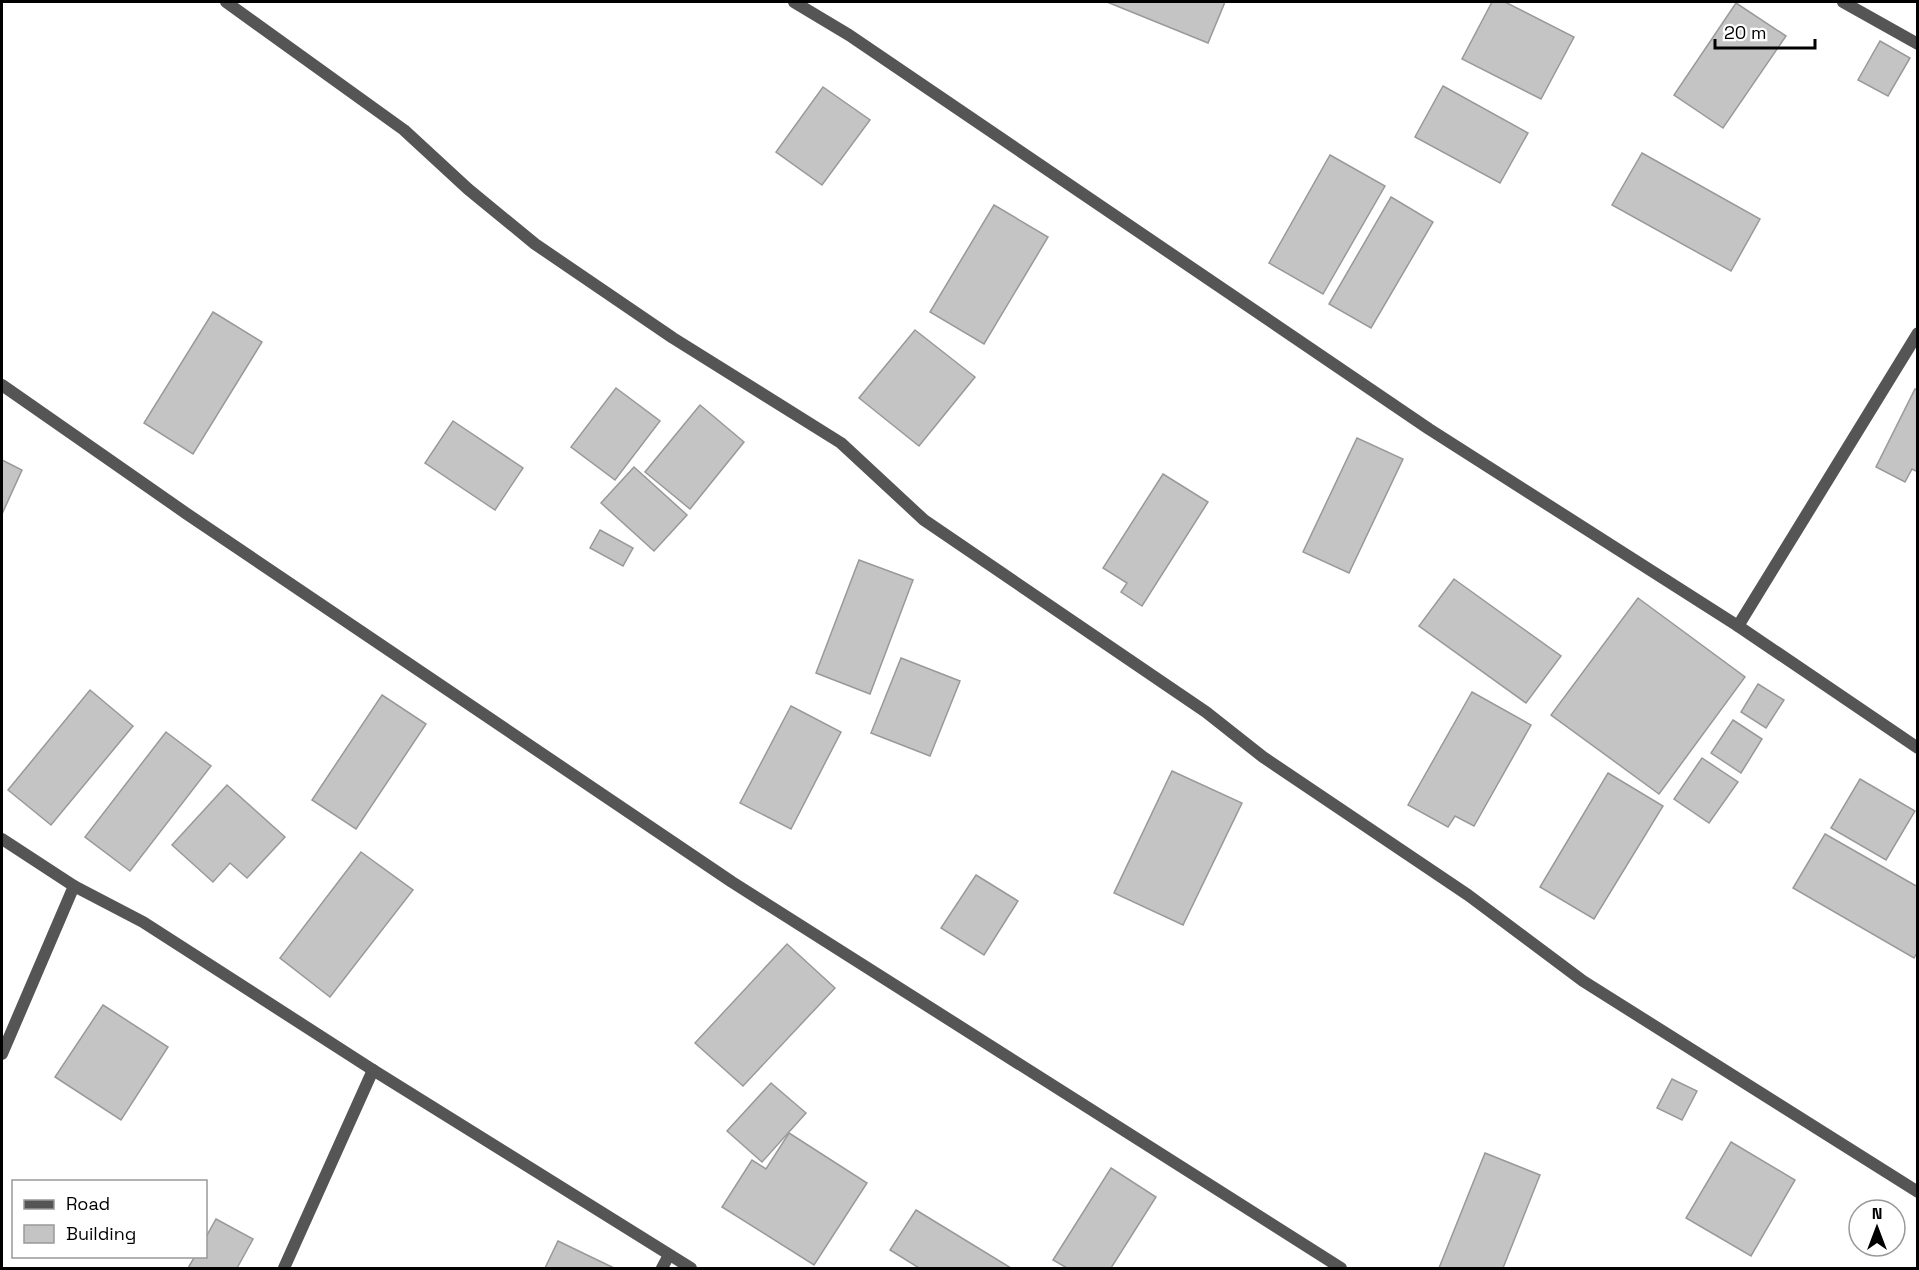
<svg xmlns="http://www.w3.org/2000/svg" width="1919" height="1270" font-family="'Space Grotesk',sans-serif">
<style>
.building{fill:#c4c4c4;stroke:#999;stroke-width:1.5}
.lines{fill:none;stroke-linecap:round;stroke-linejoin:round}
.street{stroke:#555;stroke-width:12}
</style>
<rect width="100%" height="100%" fill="#fff"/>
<!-- building -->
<g class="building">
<polygon points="1107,2 1225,2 1208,43"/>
<polygon points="1492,2 1505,2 1574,37 1541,99 1462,59"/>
<polygon points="1736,3 1786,36 1723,128 1674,95"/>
<polygon points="1880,41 1910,58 1888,96 1858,80"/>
<polygon points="1443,86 1528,133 1500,183 1415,137"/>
<polygon points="823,87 870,120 822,185 776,152"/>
<polygon points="1642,153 1760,219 1731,271 1612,205"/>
<polygon points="1330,155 1385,186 1323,294 1269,263"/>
<polygon points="1391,197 1433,222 1371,328 1329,304"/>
<polygon points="994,205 1048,237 984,344 930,312"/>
<polygon points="213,312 262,342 193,454 144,423"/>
<polygon points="915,330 975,377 919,446 859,398"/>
<polygon points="616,388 660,421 615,480 571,447"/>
<polygon points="1915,389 1918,390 1918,472 1912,469 1905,482 1876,467"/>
<polygon points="700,405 744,442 690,509 645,472"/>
<polygon points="453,421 523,468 495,510 425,463"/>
<polygon points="1357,438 1403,459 1349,573 1303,552"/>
<polygon points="2,460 22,470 2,514"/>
<polygon points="634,467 687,515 654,551 601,503"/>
<polygon points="1163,474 1208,502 1142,606 1121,592 1127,583 1103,568"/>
<polygon points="600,530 633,548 623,566 590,548"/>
<polygon points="859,560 913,580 870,694 816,673"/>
<polygon points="1454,579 1561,656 1526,703 1419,626"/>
<polygon points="1638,598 1745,677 1659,794 1551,715"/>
<polygon points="901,658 960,681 930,756 871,733"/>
<polygon points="1758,684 1784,700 1766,728 1741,712"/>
<polygon points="90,690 133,726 51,825 8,790"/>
<polygon points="1472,692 1531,725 1474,826 1455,816 1448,827 1408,805"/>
<polygon points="382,695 426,724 356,829 312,800"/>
<polygon points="791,706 841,732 791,829 740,803"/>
<polygon points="1733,720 1762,739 1741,773 1711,753"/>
<polygon points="166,732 211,766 130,871 85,837"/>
<polygon points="1702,758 1738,782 1709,823 1674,799"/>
<polygon points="1172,771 1242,803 1183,925 1114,893"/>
<polygon points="1608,773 1663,806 1594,919 1540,887"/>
<polygon points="1860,779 1915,811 1886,860 1831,828"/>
<polygon points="227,785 285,837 247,878 230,863 213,882 172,845"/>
<polygon points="1825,834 1918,887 1918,951 1914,958 1793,888"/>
<polygon points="361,852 413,890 330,997 280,958"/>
<polygon points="976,875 1018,901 984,955 941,928"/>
<polygon points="787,944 835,988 743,1086 695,1043"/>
<polygon points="103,1005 168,1047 121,1120 55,1077"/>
<polygon points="1672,1079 1697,1091 1682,1120 1657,1108"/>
<polygon points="771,1083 806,1113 762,1162 727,1131"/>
<polygon points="789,1133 867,1183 814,1265 722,1207 752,1160 766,1169"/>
<polygon points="1731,1142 1795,1180 1751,1256 1686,1218"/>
<polygon points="1485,1153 1540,1175 1503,1268 1439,1268"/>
<polygon points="1111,1168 1156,1197 1111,1268 1067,1268 1053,1260"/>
<polygon points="916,1210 1011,1268 919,1268 890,1250"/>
<polygon points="216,1219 253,1239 237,1268 188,1268 195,1256 206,1256 206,1237"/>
<polygon points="558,1241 614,1268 545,1268"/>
</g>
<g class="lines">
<!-- street -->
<g class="street">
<polyline points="226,2 404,130 468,189 535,244 673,338 841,443 924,520 1206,712 1263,757 1468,895 1583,981 1918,1192"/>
<polyline points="794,2 849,35 1429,429 1738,626 1918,748"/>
<polyline points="1843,2 1918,44"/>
<polyline points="2,385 187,514 732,882 1341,1268"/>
<polyline points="1738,626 1918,333"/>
<polyline points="2,839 74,886 143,922 373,1070 691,1268"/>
<polyline points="2,1054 74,886"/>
<polyline points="284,1268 373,1070"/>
<polyline points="662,1268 669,1255"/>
</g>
</g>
<!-- border -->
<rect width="1919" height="1270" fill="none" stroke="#000000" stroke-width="6"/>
<!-- legend -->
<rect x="12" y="1180" width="195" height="78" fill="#ffffff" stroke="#999999" stroke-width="1.5"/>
<rect x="24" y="1200" width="30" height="9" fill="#555555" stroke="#999999" stroke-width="1.5"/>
<text x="66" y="1210" font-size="18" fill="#000000">Road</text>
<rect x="24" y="1225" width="30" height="18" fill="#c4c4c4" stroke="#999999" stroke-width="1.5"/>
<text x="66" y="1240" font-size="18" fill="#000000">Building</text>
<!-- north arrow -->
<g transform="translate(1877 1228)"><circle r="28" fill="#ffffff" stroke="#999999" stroke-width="1.5"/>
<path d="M0-4.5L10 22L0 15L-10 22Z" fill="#000000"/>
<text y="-9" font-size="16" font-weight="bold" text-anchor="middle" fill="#000000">N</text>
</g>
<!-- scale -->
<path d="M1715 39v9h100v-9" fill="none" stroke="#000000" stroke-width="3"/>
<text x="1724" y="39" font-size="18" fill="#000000" stroke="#ffffff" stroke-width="4.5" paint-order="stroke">20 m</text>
</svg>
